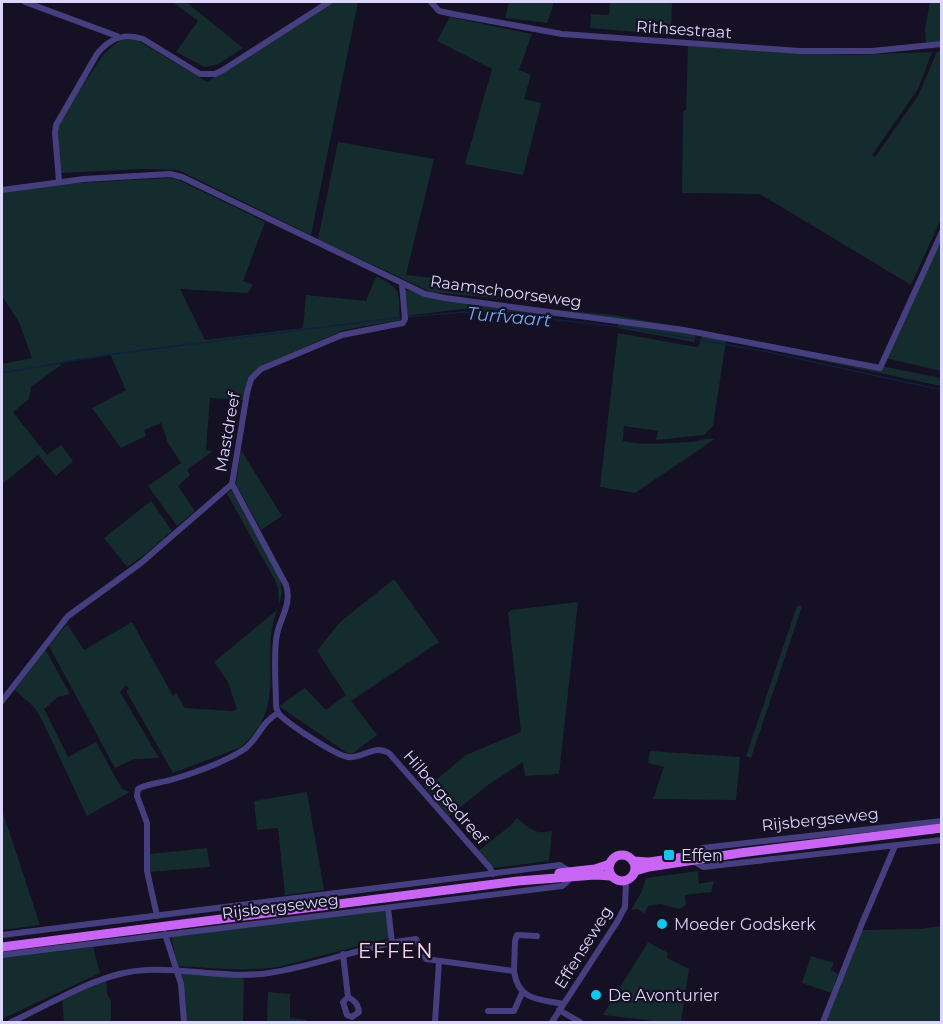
<svg xmlns="http://www.w3.org/2000/svg" width="943" height="1024" font-family="Montserrat,sans-serif">
<style>
.green{fill:#142c2d}
.lines{fill:none;stroke-linecap:round;stroke-linejoin:round}
.stream{stroke:#101f43;stroke-width:1.5}
.street{stroke:#463f7f;stroke-width:6}
.primary{stroke:#c865f4;stroke-width:9}
.poi-dot{fill:#11c7ec;stroke:#151023;stroke-width:2}
.labels{text-anchor:middle;stroke-width:4.5;stroke-linejoin:round;paint-order:stroke}
.street-label{font-size:16px;fill:#ddd6fc;stroke:#151023}
.poi-label{font-size:16px;fill:#ddd6fc;stroke:#151023;text-anchor:start}
.water-label{font-size:18px;font-style:italic;fill:#6babf4;stroke:#151023}
.quarter-label{font-size:20px;letter-spacing:1.5px;fill:#fcd7ec;stroke:#151023}
</style>
<rect width="100%" height="100%" fill="#151023"/>
<!-- green -->
<g class="green">
<polygon points="175,2 186,2 243,48 218,64 205,67 176,52 198,21 174,3"/>
<polygon points="331,2 358,2 311,235 178,170 143,169 61,173 58,136 59,121 103,55 115,44 122,40 137,40 207,82"/>
<polygon points="509,2 554,2 547,23 505,18"/>
<polygon points="610,2 672,2 671,35 590,28 591,14 609,15"/>
<polygon points="930,2 941,2 941,42 926,44 925,29"/>
<polygon points="450,17 532,34 519,70 531,75 524,99 541,103 523,175 465,164 492,69 437,41"/>
<polygon points="688,46 850,55 932,52 918,89 872,155 875,157 918,96 937,52 941,51 941,219 911,285 760,194 682,193 683,111 686,110"/>
<polygon points="338,142 434,159 406,275 451,280 504,299 431,292 318,239"/>
<path d="M169,178L179,180L265,222L243,281L253,285L248,293L180,289L205,340L303,328L306,295L366,301L376,276C403,290 398,290 400,320L344,330L261,366L248,379L243,400L210,398L206,450L213,451L187,470L190,475L178,486L195,511L177,526L148,486L181,463L168,443L161,423L144,430L146,436L121,448L92,408L126,390L110,354L61,362V365L31,387L29,399L13,412L47,455L61,445L73,461L56,476L38,455L2,484V364L32,358L19,322L2,296V193L58,184Z"/>
<polygon points="941,238 941,371 885,358"/>
<polygon points="405,289 433,299 613,315 697,330 694,342 618,328 618,322 612,321 462,309 406,316"/>
<path d="M703,331L767,343L766,349L726,341L713,426L704,435L656,440L658,431L624,426L623,441C646,446 669,443 691,442C699,441 707,437 715,439L635,493L600,487L618,333L696,347L699,346Z"/>
<polygon points="772,344 941,378 941,386 771,350"/>
<polygon points="241,450 282,516 261,530 236,484"/>
<polygon points="231,490 280,578 282,592 279,605 278,588 275,580 227,494"/>
<polygon points="151,501 172,531 147,553 127,567 104,538"/>
<polygon points="394,579 439,642 351,701 377,735 352,754 347,753 279,706 305,688 326,710 346,695 317,651 340,622"/>
<polygon points="578,602 559,774 525,776 523,762 488,785 449,816 426,788 466,755 521,732 508,613 511,610"/>
<polygon points="797,606 802,606 751,758 746,756"/>
<path d="M277,610C258,660 291,706 239,748L173,773L126,691L129,689L126,685L120,692L159,758L134,759L115,768L49,646L67,624L84,650L132,622L173,696L176,693L185,708L233,711L237,709L228,682L214,662Z"/>
<polygon points="45,649 70,694 58,697 44,709 68,757 96,742 122,789 130,792 87,816 42,720 35,708 15,690"/>
<polygon points="650,751 740,757 736,800 653,799 664,767 648,763"/>
<polygon points="307,792 324,890 285,895 278,828 257,830 254,801"/>
<polygon points="2,810 40,925 2,930"/>
<path d="M517,818C530,829 535,835 552,831L549,861L493,868L478,851L510,826Z"/>
<polygon points="207,848 210,867 149,872 150,854"/>
<polygon points="698,871 699,884 714,881 711,892 685,895 686,905 679,909 661,904 648,906 644,914 638,909 631,910 642,891 646,878"/>
<path d="M385,910L390,938L278,967C245,972 211,968 178,966L171,937Z"/>
<polygon points="941,926 941,1022 825,1022 862,930 920,929"/>
<polygon points="648,942 668,953 667,958 689,969 681,1022 664,1022 603,1015"/>
<polygon points="93,947 100,973 2,1019 2,958"/>
<polygon points="811,956 834,963 831,970 838,974 831,993 802,983"/>
<polygon points="180,972 244,975 243,1022 185,1022"/>
<polygon points="106,978 107,994 111,1001 111,1022 64,1022 62,997"/>
<polygon points="268,992 290,994 290,1018 307,1020 307,1022 267,1022"/>
</g>
<g class="lines">
<!-- stream -->
<g class="stream">
<polyline points="406,317 465,312 542,318 637,329 768,352 942,390"/>
<polyline points="2,373 114,354 402,317"/>
</g>
<!-- street -->
<g class="street">
<polyline points="25,2 117,36"/>
<polyline points="431,2 439,11 453,14 562,34 799,51 872,51 942,44"/>
<path d="M59,181L55,133L56,125L97,54C109,39 123,32 143,39L200,74H215L223,70L329,2"/>
<polyline points="2,190 84,179 170,174 182,177 425,294 445,298 684,330 880,368 942,232"/>
<path d="M232,484L286,585C292,604 281,616 277,634C273,654 276,684 276,705C276,708 277,711 279,714C288,724 335,755 348,757C363,759 373,744 389,753L490,868L493,874"/>
<polyline points="2,701 68,616 141,563 232,484 247,393 251,379 261,369 342,335 403,323 405,319 402,284"/>
<polyline points="942,821 702,848 694,855 695,862 703,867 942,840"/>
<polyline points="388,908 392,942"/>
<path d="M157,916L147,871V823L137,796L138,789C148,783 162,783 174,779C197,772 223,763 243,750C257,742 260,723 278,713"/>
<polyline points="165,934 181,984 184,1022"/>
<path d="M2,935L560,865L569,871C571,879 569,881 562,886L2,955"/>
<path d="M343,954L348,997L343,1002L347,1015L352,1017L359,1012C358,1004 355,1001 348,997"/>
<polyline points="514,971 515,941 517,935 537,936"/>
<polyline points="559,1010 580,1022"/>
<polyline points="488,1011 514,1011 522,993"/>
<path d="M11,1022C54,1003 99,972 146,970C187,968 229,979 269,973C319,966 365,945 416,939L426,959L514,971C518,1001 539,999 563,1004"/>
<polyline points="435,1022 439,962"/>
<polyline points="552,1022 617,922 625,907 626,882"/>
<polyline points="823,1022 863,921 895,846"/>
</g>
<!-- primary -->
<g class="primary">
<circle cx="622" cy="868" r="13"/>
<polyline points="633,861 649,862 699,855"/>
<polyline points="635,871 649,867 740,853 942,828"/>
<polyline points="559,873 595,869 610,864"/>
<polyline points="2,947 518,881 595,875 611,876"/>
</g>
</g>
<!-- markers -->
<g class="poi-dot">
<rect x="663" y="849" width="12" height="12" rx="3"/>
<circle cx="662" cy="924" r="6"/>
<circle cx="596" cy="995" r="6"/>
</g>
<g class="labels">
<!-- street labels -->
<g class="street-label">
<text transform="translate(684 29) rotate(4)" y="6">Rithsestraat</text>
<text transform="translate(506 291) rotate(8)" y="6">Raamschoorseweg</text>
<text transform="translate(227 432) rotate(-80)" y="6">Mastdreef</text>
<text transform="translate(446 797) rotate(49)" y="6">Hilbergsedreef</text>
<text transform="translate(820 819) rotate(-6)" y="6">Rijsbergseweg</text>
<text transform="translate(280 906) rotate(-7)" y="6">Rijsbergseweg</text>
<text transform="translate(583 947) rotate(-58)" y="6">Effenseweg</text>
</g>
<!-- poi labels -->
<g class="poi-label">
<text x="681" y="861">Effen</text>
<text x="674" y="930">Moeder Godskerk</text>
<text x="608" y="1001">De Avonturier</text>
</g>
<!-- water labels -->
<g class="water-label">
<text transform="translate(509 317) rotate(5)" y="6">Turfvaart</text>
</g>
<!-- quarter labels -->
<g class="quarter-label">
<text x="396" y="958">EFFEN</text>
</g>
</g>
<!-- border -->
<rect width="943" height="1024" fill="none" stroke="#ddd6fc" stroke-width="6"/>
</svg>
